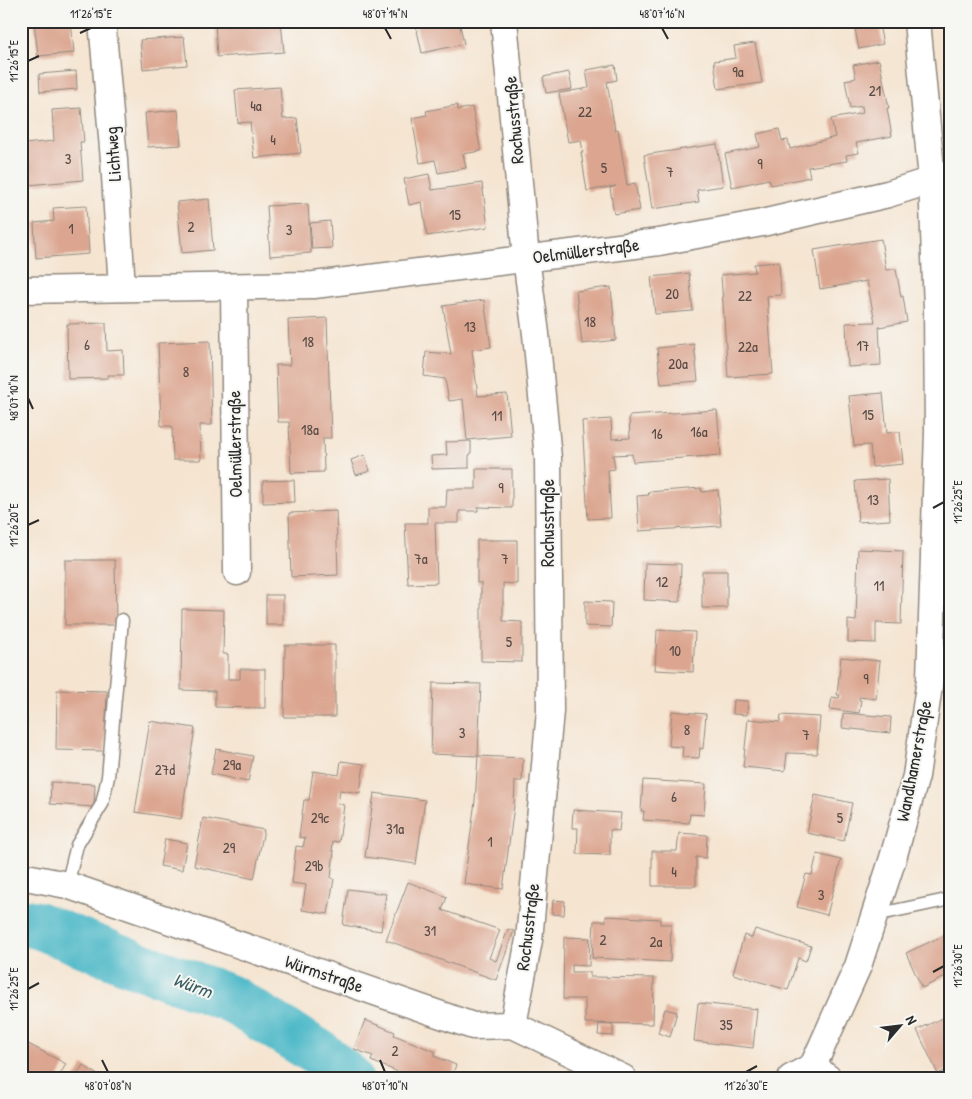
<svg xmlns="http://www.w3.org/2000/svg" width="972" height="1099" font-family="'Patrick Hand',sans-serif">
<style>
.lines{fill:none;stroke-linecap:round;stroke-linejoin:round}
.river{stroke:#4cb8c7;stroke-width:48}
.building{fill:#dba58f}
.service-casing{stroke:#90887e;stroke-width:15}
.minor-casing{stroke:#90887e;stroke-width:29}
.service{stroke:#fff;stroke-width:12}
.minor{stroke:#fff;stroke-width:26}
.ticks{fill:none;stroke:#2b2b2b;stroke-width:2}
.labels{text-anchor:middle;stroke-width:4;stroke-linejoin:round;paint-order:stroke}
.number-label{font-size:15px;fill:#574a44}
.street-label{font-size:18px;fill:#2b2b2b;stroke:#f6f6f2}
.water-label{font-size:19px;font-style:italic;fill:#375c62;stroke:#f6f6f2}
.neatline{fill:none;stroke:#2b2b2b;stroke-width:2}
.ticks-label{font-size:12px;text-anchor:middle;fill:#2b2b2b}
</style>
<rect width="100%" height="100%" fill="#f6f6f2"/>
<filter id="ink" filterUnits="userSpaceOnUse"><feTurbulence type="fractalNoise" baseFrequency=".02" numOctaves="2"/><feDisplacementMap in="SourceGraphic" scale="10" xChannelSelector="R" yChannelSelector="G"/><feConvolveMatrix kernelMatrix="1 2 1 2 8 2 1 2 1" color-interpolation-filters="sRGB"/></filter>
<filter id="wash" filterUnits="userSpaceOnUse"><feTurbulence type="fractalNoise" baseFrequency=".0096" numOctaves="4" result="noise"/><feDisplacementMap in="SourceGraphic" scale="20" xChannelSelector="R" yChannelSelector="G"/><feGaussianBlur stdDeviation="1.12" result="paint"/><feColorMatrix in="noise" values="0 0 0 0 0 0 0 0 0 0 0 0 0 0 0 0 0 1.4 0 .05"/><feComposite in="paint" operator="in"/></filter>
<g filter="url(#wash)">
<rect width="100%" height="100%" fill="#f5e4d0"/>
<g class="lines">
<!-- river -->
<polyline class="river" points="21,922 37,925 138,965 229,998 319,1053 349,1078"/>
</g>
<g id="blocks">
<!-- building -->
<g class="building">
<polygon points="34,21 71,21 74,53 38,56"/>
<polygon points="215,21 281,21 284,52 217,57"/>
<polygon points="415,21 459,21 464,44 422,53"/>
<polygon points="866,21 878,21 883,44 859,49 854,24"/>
<polygon points="184,37 187,65 143,69 140,40"/>
<polygon points="755,43 762,83 718,89 714,61 736,58 734,46"/>
<polygon points="879,60 889,108 887,108 892,136 856,143 859,153 846,155 847,161 808,167 810,177 771,185 769,179 732,187 725,154 760,147 757,134 779,129 782,141 788,140 790,149 835,137 831,119 863,113 862,106 850,108 845,80 856,78 853,65"/>
<polygon points="615,65 617,80 607,82 615,130 618,129 627,185 635,183 640,210 614,214 610,188 616,186 587,191 581,152 583,152 581,140 568,142 559,93 589,88 586,70"/>
<polygon points="76,71 77,89 40,92 39,74"/>
<polygon points="569,72 572,89 546,93 543,77"/>
<polygon points="280,87 283,119 297,118 301,153 254,158 250,122 238,123 235,90"/>
<polygon points="457,105 458,110 472,107 481,151 463,154 466,168 438,173 435,160 420,163 412,118 427,115 426,111"/>
<polygon points="81,108 84,142 80,142 83,180 28,185 24,144 54,141 52,110"/>
<polygon points="178,110 181,145 148,147 145,113"/>
<polygon points="717,144 723,186 697,190 699,202 652,209 644,155"/>
<polygon points="429,174 432,190 482,183 488,227 427,236 422,202 409,205 404,179"/>
<polygon points="209,199 213,250 182,253 177,202"/>
<polygon points="308,204 311,253 270,256 267,206"/>
<polygon points="86,206 89,254 36,258 34,223 54,221 53,208"/>
<polygon points="330,221 332,248 312,249 310,223"/>
<polygon points="881,239 886,270 896,269 901,297 903,296 907,322 879,327 881,365 848,367 846,323 875,322 867,281 820,289 814,250"/>
<polygon points="779,262 781,295 767,296 773,374 728,377 721,275 755,272 754,264"/>
<polygon points="689,273 693,311 655,314 651,277"/>
<polygon points="611,287 616,340 582,344 576,291"/>
<polygon points="484,300 491,347 472,350 478,396 507,394 511,436 467,440 463,399 449,401 445,379 424,376 426,352 451,354 443,306"/>
<polygon points="327,318 331,438 323,438 324,472 291,473 289,422 278,422 276,365 290,365 288,320"/>
<polygon points="106,323 107,351 123,350 124,375 108,375 108,378 68,379 67,324"/>
<polygon points="210,341 212,425 200,425 201,460 173,460 172,426 161,426 158,343"/>
<polygon points="694,344 698,381 661,384 657,348"/>
<polygon points="21,347 24,347 26,393 21,394"/>
<polygon points="883,393 887,433 900,432 903,464 872,467 870,445 854,446 849,396"/>
<polygon points="717,410 721,455 633,462 632,454 613,455 615,469 608,470 611,518 588,519 582,421 611,419 612,439 630,438 629,416"/>
<polygon points="471,441 471,454 469,455 469,468 432,469 431,456 447,455 446,442"/>
<polygon points="365,455 370,471 356,475 351,460"/>
<polygon points="476,469 512,469 512,508 478,507 478,511 459,511 459,523 435,523 437,583 408,584 405,523 428,523 428,507 446,507 447,489 476,489"/>
<polygon points="888,479 890,520 858,522 855,481"/>
<polygon points="294,480 295,502 263,503 263,481"/>
<polygon points="701,488 702,492 718,490 721,526 639,531 637,496 649,495 648,492"/>
<polygon points="336,511 338,575 291,577 289,513"/>
<polygon points="477,540 517,540 517,584 503,583 503,621 522,622 522,662 481,661 481,583 477,583"/>
<polygon points="858,549 903,551 901,624 876,623 876,643 848,642 848,620 856,621"/>
<polygon points="65,560 115,560 116,625 65,625"/>
<polygon points="645,563 681,564 680,602 644,600"/>
<rect x="702" y="571" width="25" height="37"/>
<rect x="266" y="595" width="17" height="30"/>
<polygon points="585,601 612,602 611,627 585,626"/>
<polygon points="182,609 224,610 223,654 228,654 228,679 240,679 240,669 265,669 265,708 215,707 215,691 181,690"/>
<polygon points="657,630 695,632 693,672 655,670"/>
<polygon points="285,645 335,645 335,717 284,717"/>
<polygon points="841,657 880,661 876,699 859,697 859,700 861,700 859,713 830,709 832,697 839,698 840,695 837,695"/>
<polygon points="433,683 481,684 478,756 431,754"/>
<polygon points="57,690 107,691 105,751 56,750"/>
<polygon points="734,700 748,701 747,715 733,714"/>
<polygon points="672,711 706,714 703,749 700,748 699,758 682,757 683,747 669,746"/>
<polygon points="843,713 891,717 890,733 842,728"/>
<polygon points="781,715 820,717 817,754 787,753 785,771 743,767 748,719 780,722"/>
<polygon points="150,721 195,728 181,819 135,812"/>
<polygon points="21,723 26,723 22,748 21,747"/>
<polygon points="216,749 253,756 248,782 211,774"/>
<polygon points="478,756 523,758 522,781 515,781 514,806 503,889 464,884 475,801"/>
<polygon points="341,761 364,764 360,793 340,790 338,804 344,805 339,842 333,841 332,851 334,851 331,878 334,879 328,914 302,910 306,885 292,883 296,846 303,847 305,838 299,837 304,800 309,800 313,771 339,775"/>
<polygon points="643,780 706,784 704,815 690,814 689,823 643,820 644,811 641,811"/>
<polygon points="51,782 95,784 94,807 50,804"/>
<polygon points="374,793 425,800 416,864 365,857"/>
<polygon points="815,795 852,803 844,841 807,833"/>
<polygon points="573,810 621,813 619,831 610,830 610,855 577,854 578,828 572,828"/>
<polygon points="203,818 264,830 254,879 194,866"/>
<polygon points="679,833 707,835 706,858 696,857 696,886 652,886 652,851 677,851"/>
<polygon points="165,839 187,843 182,870 160,866"/>
<polygon points="817,854 841,860 827,915 797,907 806,874 812,875"/>
<polygon points="408,882 447,897 442,910 500,930 489,958 496,961 508,929 514,931 496,980 386,940"/>
<polygon points="348,889 386,894 381,931 343,925"/>
<polygon points="553,900 565,901 564,915 552,914"/>
<polygon points="606,916 660,919 660,924 671,924 670,962 592,958 594,921 606,921"/>
<polygon points="755,929 811,946 806,961 798,958 788,990 733,974 744,935 752,938"/>
<polygon points="951,932 951,974 922,988 906,953"/>
<polygon points="564,937 590,938 589,966 572,965 572,972 590,972 590,977 654,978 653,1024 585,1023 585,999 563,999"/>
<polygon points="698,1003 757,1009 753,1048 694,1041"/>
<polygon points="665,1009 677,1012 670,1037 658,1033"/>
<polygon points="951,1014 951,1068 938,1074 917,1030"/>
<polygon points="365,1020 395,1032 394,1035 436,1052 434,1056 456,1065 451,1078 413,1078 371,1061 373,1056 354,1049"/>
<polygon points="599,1024 613,1025 613,1036 598,1035"/>
<polygon points="21,1040 66,1064 58,1078 21,1078"/>
<polygon points="83,1065 102,1078 75,1078"/>
</g>
</g>
</g>
<g filter="url(#ink)">
<use href="#blocks" fill-opacity="0" stroke="#90887e" stroke-width="1"/>
<g class="lines">
<!-- service casing -->
<g class="service-casing">
<g id="service">
<polyline points="67,885 77,845 102,804 108,777 122,620"/>
<polyline points="875,915 951,899"/>
</g>
</g>
<!-- minor casing -->
<g class="minor-casing">
<g id="minor">
<polyline points="102,21 114,160 122,288"/>
<polyline points="504,21 526,258 536,334 548,458 550,711 529,940 513,1025"/>
<polyline points="234,287 237,572"/>
<polyline points="21,290 314,285 659,242 762,223 888,194 932,180 951,176"/>
<polyline points="21,876 67,885 473,1026 513,1025 623,1078"/>
<polyline points="813,1066 858,966 893,858 916,776 930,679 938,432 937,308 932,180 917,21"/>
<polyline points="791,1078 813,1066 828,1078"/>
</g>
</g>
<!-- service -->
<use href="#service" class="service"/>
<!-- minor -->
<use href="#minor" class="minor"/>
</g>
</g>
<!-- ticks -->
<path class="ticks" d="M385,28L391,39M662,28L668,39M80,33L91,28M28,61L39,56M28,398L33,409M933,508L944,502M28,525L39,520M933,972L944,966M28,989L39,983M102,1060L108,1072M380,1060L385,1072M746,1072L757,1066"/>
<g class="labels">
<!-- number labels -->
<g class="number-label">
<text x="738" y="77">9a</text>
<text x="875" y="96">21</text>
<text x="256" y="111">4a</text>
<text x="585" y="117">22</text>
<text x="273" y="145">4</text>
<text x="68" y="164">3</text>
<text x="760" y="169">9</text>
<text x="604" y="173">5</text>
<text x="670" y="177">7</text>
<text x="455" y="220">15</text>
<text x="191" y="232">2</text>
<text x="71" y="234">1</text>
<text x="289" y="235">3</text>
<text x="672" y="299">20</text>
<text x="745" y="301">22</text>
<text x="590" y="327">18</text>
<text x="470" y="332">13</text>
<text x="308" y="347">18</text>
<text x="87" y="350">6</text>
<text x="863" y="351">17</text>
<text x="748" y="352">22a</text>
<text x="678" y="369">20a</text>
<text x="186" y="377">8</text>
<text x="868" y="420">15</text>
<text x="497" y="421">11</text>
<text x="310" y="435">18a</text>
<text x="699" y="437">16a</text>
<text x="657" y="439">16</text>
<text x="501" y="493">9</text>
<text x="873" y="505">13</text>
<text x="421" y="564">7a</text>
<text x="505" y="564">7</text>
<text x="662" y="587">12</text>
<text x="879" y="591">11</text>
<text x="509" y="647">5</text>
<text x="675" y="656">10</text>
<text x="866" y="684">9</text>
<text x="687" y="735">8</text>
<text x="462" y="738">3</text>
<text x="806" y="740">7</text>
<text x="232" y="770">29a</text>
<text x="165" y="775">27d</text>
<text x="674" y="802">6</text>
<text x="320" y="823">29c</text>
<text x="840" y="823">5</text>
<text x="395" y="834">31a</text>
<text x="490" y="847">1</text>
<text x="229" y="853">29</text>
<text x="314" y="871">29b</text>
<text x="674" y="877">4</text>
<text x="821" y="900">3</text>
<text x="430" y="936">31</text>
<text x="603" y="945">2</text>
<text x="656" y="947">2a</text>
<text x="726" y="1030">35</text>
<text x="395" y="1056">2</text>
</g>
<!-- street labels -->
<g class="street-label">
<text transform="translate(514 120) rotate(-95)" y="6">Rochusstraße</text>
<text transform="translate(113 154) rotate(-94)" y="6">Lichtweg</text>
<text transform="translate(586 251) rotate(-7)" y="6">Oelmüllerstraße</text>
<text transform="translate(235 444) rotate(-91)" y="6">Oelmüllerstraße</text>
<text transform="translate(548 523) rotate(-90)" y="6">Rochusstraße</text>
<text transform="translate(914 761) rotate(-79)" y="6">Wandlhamerstraße</text>
<text transform="translate(528 927) rotate(-83)" y="6">Rochusstraße</text>
<text transform="translate(324 974) rotate(19)" y="6">Würmstraße</text>
</g>
<!-- water labels -->
<g class="water-label">
<text transform="translate(193 985) rotate(20)" y="7">Würm</text>
</g>
</g>
<!-- margin -->
<rect width="972" height="1099" fill="none" stroke="#f6f6f2" stroke-width="55"/>
<!-- north arrow -->
<g transform="translate(900 1026) rotate(62)" stroke="#f6f6f2" stroke-width="4" paint-order="stroke">
<path d="M0-4L9 19L0 12L-9 19Z" fill="#2b2b2b"/>
<text y="-8" font-size="14" font-weight="bold" text-anchor="middle" fill="#2b2b2b">N</text>
</g>
<rect x="28" y="28" width="916" height="1044" class="neatline"/>
<g class="ticks-label">
<text x="91" y="18">11°26'15"E</text>
<text x="385" y="18">48°07'14"N</text>
<text x="662" y="18">48°07'16"N</text>
<text transform="translate(14 61) rotate(-90)" y="4">11°26'15"E</text>
<text transform="translate(14 398) rotate(-90)" y="4">48°07'10"N</text>
<text transform="translate(958 502) rotate(-90)" y="4">11°26'25"E</text>
<text transform="translate(14 525) rotate(-90)" y="4">11°26'20"E</text>
<text transform="translate(958 966) rotate(-90)" y="4">11°26'30"E</text>
<text transform="translate(14 989) rotate(-90)" y="4">11°26'25"E</text>
<text x="108" y="1090">48°07'08"N</text>
<text x="385" y="1090">48°07'10"N</text>
<text x="746" y="1090">11°26'30"E</text>
</g>
</svg>
